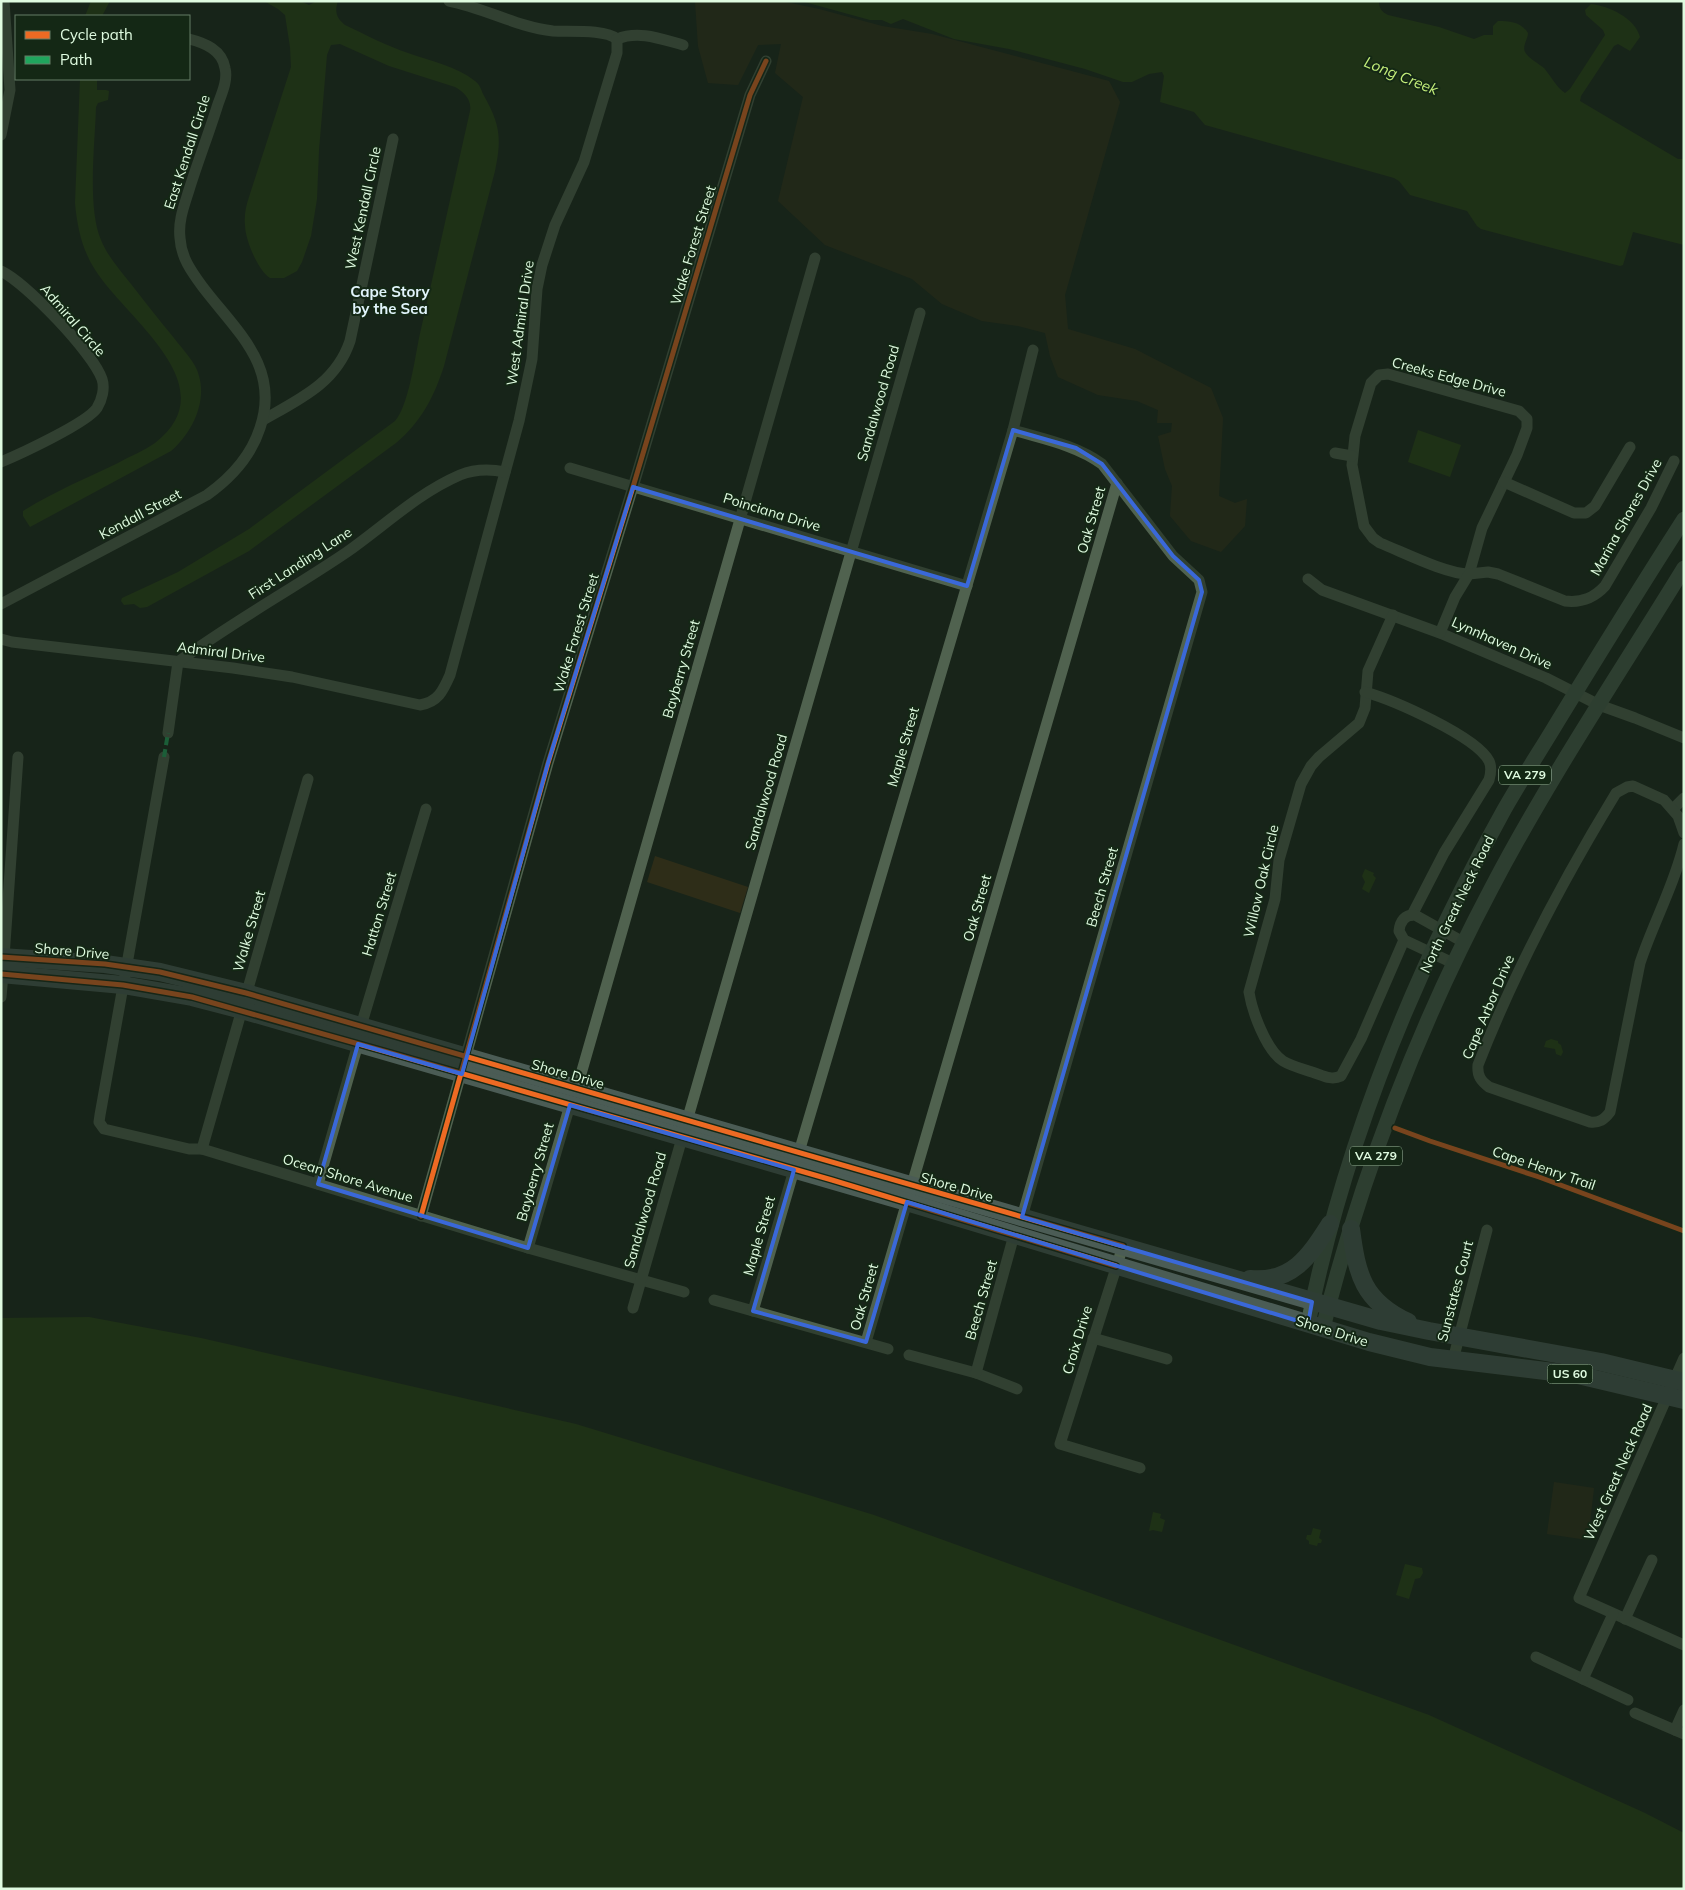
<svg xmlns="http://www.w3.org/2000/svg" width="1685" height="1890" font-family="Mulish,sans-serif">
<style>
.green{fill:#2e2d18}
.water{fill:#274013}
.lines{fill:none;stroke-linecap:round;stroke-linejoin:round}
.minor{stroke:#50624f;stroke-width:11}
.major{stroke:#485e4d;stroke-width:15}
.highway{stroke:#4b5c55;stroke-width:18}
.quiet{stroke:#20a55d;stroke-width:4;stroke-dasharray:8 4;stroke-linecap:butt}
.cycleway-casing{stroke:#142815;stroke-width:8}
.cycleway{stroke:#ed6a23;stroke-width:5}
.marked{fill:none;stroke:#3a68d9;stroke-width:4;stroke-linejoin:round}
.labels{text-anchor:middle;stroke-width:4;stroke-linejoin:round;paint-order:stroke}
.shield{fill:#142815;stroke:#a2bca3;stroke-width:1}
.shield-label{font-size:12px;font-weight:bold;fill:#dffbe0}
.street-label{font-size:14px;fill:#dffbe0;stroke:#142815}
.water-label{font-size:15px;font-style:italic;fill:#c4ee7a;stroke:#142815}
.neighbourhood-label{font-size:15px;font-weight:bold;fill:#e1f4fb;stroke:#142815}
</style>
<rect width="100%" height="100%" fill="#182419"/>
<!-- green -->
<g class="green">
<polygon points="695,1 781,1 819,9 882,26 932,34 1109,81 1120,102 1065,295 1068,329 1135,349 1211,388 1223,418 1219,496 1235,503 1247,499 1245,526 1221,552 1191,541 1170,516 1172,486 1165,469 1158,436 1171,432 1172,423 1157,423 1158,410 1137,401 1098,395 1058,377 1050,356 1045,333 1018,326 982,321 942,304 912,279 825,245 778,201 803,97 775,73 781,44 758,45 738,85 708,83 698,46"/>
<polygon points="655,856 748,887 740,913 647,882"/>
<polygon points="1554,1482 1594,1488 1588,1540 1547,1534"/>
</g>
<!-- water -->
<g class="water">
<polygon points="91,1 110,1 102,16 85,16"/>
<path d="M264,1H300L309,5L317,1H338C334,12 337,19 345,25C366,35 387,46 408,53C431,61 456,66 475,81C480,85 481,89 483,94C500,124 502,137 495,171L444,366C434,397 421,422 396,443L249,551L147,607L140,608L134,604L124,605L121,601L122,598L178,572L249,529L395,421C408,407 415,359 419,338C436,263 453,187 470,111C472,100 464,92 455,87L389,66L340,44L331,45L327,55L319,150L317,199L311,236L302,262L297,271L284,278H270C258,271 245,239 245,225C244,215 246,206 249,197L291,67L290,47L285,15L278,9Z"/>
<path d="M801,1H1379C1379,9 1382,12 1388,15L1439,27L1474,39L1484,35H1493V26L1498,21C1510,21 1521,22 1528,33C1528,39 1522,46 1525,52C1529,59 1538,63 1544,68C1551,76 1556,87 1565,93L1570,89L1605,35L1603,30L1586,15L1585,10L1591,4C1609,6 1635,18 1640,37L1630,51L1618,44L1614,46L1581,96L1580,101L1678,159H1684V245L1633,232L1623,265L1620,266L1481,229L1477,226L1467,211L1410,195L1399,181L1394,178L1205,125L1194,112L1160,102L1164,76L1162,72L1149,74L1132,82H1123L1085,69L1009,49L954,39L903,19L891,24L882,20H870Z"/>
<path d="M80,79H97V90H106L109,91L108,100L98,103L96,107C95,144 87,207 101,240C108,257 120,270 131,284C145,302 159,320 174,338C182,349 196,362 199,376C207,403 191,434 171,451L30,527L23,516V511C53,492 87,478 118,463C130,456 144,451 155,443C229,385 124,318 94,268C82,249 77,226 75,203Z"/>
<polygon points="1418,430 1461,445 1450,477 1408,462"/>
<polygon points="1365,869 1374,873 1373,875 1376,878 1369,893 1362,889 1365,882 1362,876"/>
<polygon points="1551,1039 1558,1041 1558,1043 1561,1045 1563,1052 1561,1056 1556,1054 1555,1049 1544,1047 1546,1041"/>
<polygon points="89,1317 201,1338 576,1424 874,1515 1429,1715 1645,1813 1684,1833 1684,1889 1,1889 1,1318"/>
<polygon points="1153,1512 1161,1514 1160,1518 1165,1520 1162,1532 1153,1530 1149,1531"/>
<polygon points="1313,1528 1321,1530 1319,1538 1322,1540 1321,1543 1318,1543 1317,1546 1309,1544 1309,1541 1306,1539 1307,1535 1311,1535"/>
<polygon points="1405,1564 1422,1568 1423,1573 1420,1578 1415,1579 1409,1599 1396,1595"/>
</g>
<g class="lines">
<!-- minor -->
<g class="minor">
<path d="M449,1C485,8 517,27 553,31C569,32 605,29 617,39C639,30 661,39 683,45"/>
<polyline points="1,135 10,90 4,1"/>
<path d="M1,271C26,283 93,353 102,379C105,388 102,400 97,408C87,423 20,454 1,462"/>
<path d="M1388,374L1519,411L1527,419V428L1517,455L1482,528L1469,574C1446,574 1403,552 1380,543L1373,538L1364,526L1352,465L1355,436L1371,383L1379,375Z"/>
<path d="M263,420C300,399 336,383 350,341L393,139"/>
<path d="M1013,430C1043,439 1076,445 1102,464L1173,556L1199,580L1202,592L1022,1217"/>
<polyline points="1335,453 1352,456"/>
<polyline points="570,468 967,586"/>
<polyline points="1504,482 1574,513 1586,513 1595,506 1630,447"/>
<polyline points="1308,579 1322,590 1440,633 1546,678 1599,705 1635,718 1684,738"/>
<path d="M1,604L207,495C231,478 251,456 260,428C281,366 235,330 202,286C191,271 181,257 180,238C178,221 184,206 189,190C198,161 209,133 218,104C222,93 228,80 225,68C222,50 205,43 189,39"/>
<path d="M1393,615L1368,671L1365,708L1359,723L1319,757L1311,766L1301,784L1279,860L1275,899L1249,992C1252,1011 1266,1050 1283,1061C1291,1066 1303,1069 1312,1072C1322,1075 1331,1081 1341,1076L1361,1039L1404,940"/>
<path d="M1440,633L1455,597L1469,574L1488,572L1498,574L1565,601C1582,603 1594,598 1605,586L1651,508L1674,461"/>
<path d="M1,639L12,642L233,668L292,677L420,705C438,702 443,691 450,675L519,421L532,359L537,289L542,265L555,225L584,162L617,53V39"/>
<path d="M1365,692C1393,700 1476,736 1489,761C1492,767 1491,773 1489,780L1444,853L1412,915"/>
<path d="M168,733L178,662C232,622 291,590 347,552C384,526 418,493 460,475C475,469 490,469 505,472"/>
<polyline points="164,757 100,1115 99,1122 104,1129 189,1149 202,1149 528,1248 684,1292"/>
<polyline points="1673,809 1684,798"/>
<path d="M1684,833L1678,816L1664,800L1633,786L1627,787L1616,793C1563,880 1515,970 1478,1065C1477,1076 1481,1081 1489,1087L1590,1122C1599,1123 1604,1120 1610,1112L1640,963C1653,923 1674,886 1684,844"/>
<polyline points="4,957 18,757"/>
<path d="M1455,964L1404,940L1399,931C1400,921 1405,914 1415,915L1465,943"/>
<polyline points="1,997 3,974"/>
<polyline points="361,1026 426,809"/>
<polyline points="577,1088 815,258"/>
<polyline points="202,1149 308,779"/>
<polyline points="799,1152 1013,430 1033,350"/>
<polyline points="318,1184 358,1044"/>
<polyline points="421,1216 548,763 633,487 750,95 766,61"/>
<polyline points="1123,1246 1060,1444 1140,1468"/>
<polyline points="528,1248 570,1105"/>
<polyline points="714,1300 888,1349"/>
<polyline points="633,1308 920,313"/>
<polyline points="753,1311 794,1170"/>
<polyline points="1093,1338 1167,1359"/>
<polyline points="866,1342 1117,483"/>
<polyline points="909,1355 976,1373 1017,1389"/>
<polyline points="1684,1358 1579,1598 1684,1645"/>
<polyline points="1453,1360 1487,1230"/>
<polyline points="976,1373 1014,1235"/>
<polyline points="1625,1619 1652,1560"/>
<polyline points="1536,1657 1628,1700"/>
<polyline points="1583,1679 1613,1614"/>
<polyline points="1635,1713 1684,1734"/>
<polyline points="1675,1730 1684,1710"/>
</g>
<!-- major -->
<g class="major">
<path d="M1308,1324C1344,1143 1415,970 1504,810C1521,780 1540,751 1558,721C1599,654 1641,586 1684,519"/>
<path d="M1323,1328C1360,1178 1419,1025 1491,889C1549,778 1619,674 1684,568"/>
</g>
<!-- highway -->
<g class="highway">
<polyline points="1,957 105,964 160,972 246,993 1381,1321 1429,1331 1601,1362 1684,1382"/>
<polyline points="1,974 123,985 192,997 242,1010 907,1202 1369,1342 1430,1357 1578,1375 1684,1400"/>
<path d="M1351,1229C1357,1275 1363,1301 1408,1322"/>
<path d="M1250,1279C1293,1283 1310,1255 1330,1224"/>
</g>
<!-- quiet -->
<polyline class="quiet" points="164,757 168,733"/>
<!-- cycleway casing -->
<g class="cycleway-casing">
<g id="cycleway">
<polyline points="1,957 105,964 160,972 246,993 1123,1246"/>
<polyline points="1,974 123,985 192,997 387,1052 832,1180 1116,1266"/>
<polyline points="1395,1128 1430,1141 1539,1177 1684,1231"/>
<polyline points="421,1216 548,763 633,487 750,95 766,61"/>
</g>
</g>
<!-- cycleway -->
<use href="#cycleway" class="cycleway"/>
</g>
<!-- marked area -->
<path d="M0 0H1685V1890H0ZM1013,430L1076,448L1102,464L1173,556L1199,580L1202,592L1022,1217L1312,1302L1308,1324L907,1202L866,1342L753,1311L794,1170L570,1105L528,1248L318,1184L358,1044L462,1074L548,763L633,487L967,586Z" fill="#182419" fill-opacity=".55" fill-rule="evenodd"/>
<path class="marked" d="M1013,430L1076,448L1102,464L1173,556L1199,580L1202,592L1022,1217L1312,1302L1308,1324L907,1202L866,1342L753,1311L794,1170L570,1105L528,1248L318,1184L358,1044L462,1074L548,763L633,487L967,586Z"/>
<g class="labels">
<!-- shield labels -->
<g class="shield">
<rect x="1499" y="765.5" width="52" height="19" rx="4"/>
<rect x="1350" y="1146.5" width="52" height="19" rx="4"/>
<rect x="1547.5" y="1364.5" width="45" height="19" rx="4"/>
</g>
<g class="shield-label">
<text x="1525" y="779">VA 279</text>
<text x="1376" y="1160">VA 279</text>
<text x="1570" y="1378">US 60</text>
</g>
<!-- street labels -->
<g class="street-label">
<text transform="translate(187 152) rotate(-72)" y="5">East Kendall Circle</text>
<text transform="translate(363 208) rotate(-78)" y="5">West Kendall Circle</text>
<text transform="translate(693 245) rotate(-73)" y="5">Wake Forest Street</text>
<text transform="translate(73 320) rotate(49)" y="5">Admiral Circle</text>
<text transform="translate(520 323) rotate(-82)" y="5">West Admiral Drive</text>
<text transform="translate(1449 377) rotate(15)" y="5">Creeks Edge Drive</text>
<text transform="translate(878 403) rotate(-74)" y="5">Sandalwood Road</text>
<text transform="translate(772 512) rotate(17)" y="5">Poinciana Drive</text>
<text transform="translate(140 514) rotate(-28)" y="5">Kendall Street</text>
<text transform="translate(1626 517) rotate(-61)" y="5">Marina Shores Drive</text>
<text transform="translate(1091 520) rotate(-74)" y="5">Oak Street</text>
<text transform="translate(300 563) rotate(-33)" y="5">First Landing Lane</text>
<text transform="translate(576 633) rotate(-73)" y="5">Wake Forest Street</text>
<text transform="translate(1502 643) rotate(24)" y="5">Lynnhaven Drive</text>
<text transform="translate(221 652) rotate(7)" y="5">Admiral Drive</text>
<text transform="translate(681 669) rotate(-74)" y="5">Bayberry Street</text>
<text transform="translate(903 747) rotate(-74)" y="5">Maple Street</text>
<text transform="translate(766 792) rotate(-74)" y="5">Sandalwood Road</text>
<text transform="translate(1261 881) rotate(-77)" y="5">Willow Oak Circle</text>
<text transform="translate(1102 887) rotate(-74)" y="5">Beech Street</text>
<text transform="translate(1457 904) rotate(-64)" y="5">North Great Neck Road</text>
<text transform="translate(977 908) rotate(-74)" y="5">Oak Street</text>
<text transform="translate(379 914) rotate(-73)" y="5">Hatton Street</text>
<text transform="translate(249 931) rotate(-74)" y="5">Walke Street</text>
<text transform="translate(72 951) rotate(5)" y="5">Shore Drive</text>
<text transform="translate(1488 1007) rotate(-67)" y="5">Cape Arbor Drive</text>
<text transform="translate(568 1074) rotate(16)" y="5">Shore Drive</text>
<text transform="translate(1544 1168) rotate(19)" y="5">Cape Henry Trail</text>
<text transform="translate(535 1172) rotate(-74)" y="5">Bayberry Street</text>
<text transform="translate(348 1178) rotate(17)" y="5">Ocean Shore Avenue</text>
<text transform="translate(957 1187) rotate(16)" y="5">Shore Drive</text>
<text transform="translate(645 1210) rotate(-74)" y="5">Sandalwood Road</text>
<text transform="translate(759 1236) rotate(-74)" y="5">Maple Street</text>
<text transform="translate(1455 1291) rotate(-75)" y="5">Sunstates Court</text>
<text transform="translate(864 1297) rotate(-74)" y="5">Oak Street</text>
<text transform="translate(981 1300) rotate(-74)" y="5">Beech Street</text>
<text transform="translate(1332 1331) rotate(17)" y="5">Shore Drive</text>
<text transform="translate(1077 1340) rotate(-73)" y="5">Croix Drive</text>
<text transform="translate(1618 1472) rotate(-66)" y="5">West Great Neck Road</text>
</g>
<!-- water labels -->
<g class="water-label">
<text transform="translate(1401 76) rotate(22)" y="5">Long Creek</text>
</g>
<!-- neighbourhood labels -->
<g class="neighbourhood-label">
<text x="390" y="297">Cape Story<tspan x="390" dy="17">by the Sea</tspan></text>
</g>
</g>
<!-- border -->
<rect width="1685" height="1890" fill="none" stroke="#dffbe0" stroke-width="5"/>
<!-- legend -->
<rect x="15" y="15" width="175" height="65" fill="#142815" stroke="#657c66"/>
<rect x="25" y="31" width="25" height="8" fill="#ed6a23" stroke="#657c66"/>
<text x="60" y="40" font-size="15" fill="#dffbe0">Cycle path</text>
<rect x="25" y="56" width="25" height="8" fill="#20a55d" stroke="#657c66"/>
<text x="60" y="65" font-size="15" fill="#dffbe0">Path</text>
</svg>
